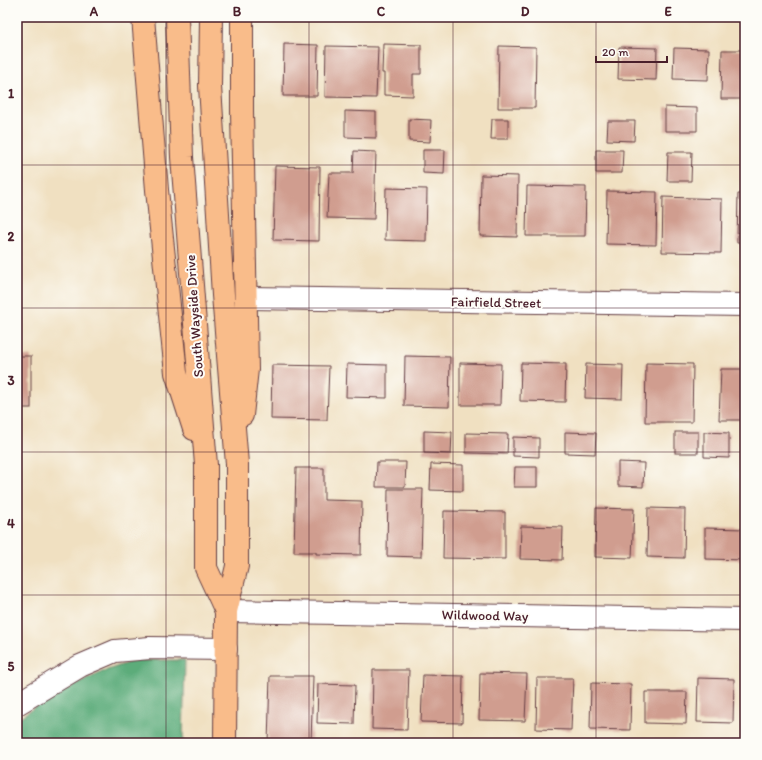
<svg xmlns="http://www.w3.org/2000/svg" width="762" height="760" font-family="Itim,sans-serif">
<style>
.forest{fill:#5bac7a;stroke:#526652}
.building{fill:#d09d8f}
.lines{fill:none;stroke-linecap:round;stroke-linejoin:round}
.minor-casing{stroke:#633c42;stroke-width:24}
.major-casing{stroke:#633c42;stroke-width:24}
.minor{stroke:#fff;stroke-width:22}
.major{stroke:#f9bc8a;stroke-width:22}
.grid{fill:none;stroke:#4a1f2b;stroke-width:1;stroke-opacity:0.55}
.labels{text-anchor:middle;stroke-width:4;stroke-linejoin:round;paint-order:stroke}
.street-label{font-size:14px;fill:#4a1f2b;stroke:#fdfcf7}
.neatline{fill:none;stroke:#4a1f2b;stroke-width:1.5}
.grid-label{font-size:13px;text-anchor:middle;font-weight:bold;fill:#4a1f2b}
</style>
<rect width="100%" height="100%" fill="#fdfcf7"/>
<filter id="ink" filterUnits="userSpaceOnUse"><feTurbulence type="fractalNoise" baseFrequency=".025" numOctaves="2"/><feDisplacementMap in="SourceGraphic" scale="8" xChannelSelector="R" yChannelSelector="G"/><feConvolveMatrix kernelMatrix="1 2 1 2 8 2 1 2 1" color-interpolation-filters="sRGB"/></filter>
<filter id="wash" filterUnits="userSpaceOnUse"><feTurbulence type="fractalNoise" baseFrequency=".012" numOctaves="4" result="noise"/><feDisplacementMap in="SourceGraphic" scale="16" xChannelSelector="R" yChannelSelector="G"/><feGaussianBlur stdDeviation="0.9" result="paint"/><feColorMatrix in="noise" values="0 0 0 0 0 0 0 0 0 0 0 0 0 0 0 0 0 1.4 0 .05"/><feComposite in="paint" operator="in"/></filter>
<g filter="url(#wash)">
<rect width="100%" height="100%" fill="#f0e0c1"/>
<!-- forest -->
<polygon class="forest" points="136,660 185,660 183,743 17,743 17,719 47,699 104,671"/>
<g id="blocks">
<!-- building -->
<g class="building">
<polygon points="284,44 318,45 317,96 283,96"/>
<polygon points="383,44 421,45 421,74 413,74 413,96 384,95 384,73 382,73"/>
<polygon points="326,46 378,47 376,98 325,97"/>
<polygon points="499,46 536,47 535,108 498,108"/>
<polygon points="619,47 657,48 656,80 618,79"/>
<polygon points="674,48 709,49 708,80 673,79"/>
<polygon points="722,50 745,50 745,99 721,99"/>
<polygon points="665,107 697,108 697,131 665,131"/>
<polygon points="345,111 376,112 376,138 345,137"/>
<polygon points="409,119 431,120 430,142 409,141"/>
<polygon points="492,119 508,119 508,139 491,139"/>
<polygon points="608,121 635,121 634,141 607,140"/>
<polygon points="423,150 445,150 444,174 423,173"/>
<polygon points="596,150 623,150 622,173 596,173"/>
<polygon points="354,151 376,152 374,219 327,218 329,173 353,173"/>
<polygon points="668,152 692,152 691,181 667,181"/>
<polygon points="275,166 320,167 319,241 273,240"/>
<polygon points="481,175 518,176 517,237 480,236"/>
<polygon points="527,186 586,187 585,236 526,236"/>
<polygon points="386,188 427,189 426,241 385,240"/>
<polygon points="607,191 657,192 656,245 606,244"/>
<polygon points="738,194 745,194 745,243 737,243"/>
<polygon points="663,197 722,199 721,253 662,252"/>
<rect x="17" y="356" width="14" height="52"/>
<polygon points="405,356 450,357 449,407 404,406"/>
<polygon points="460,363 501,364 500,405 460,405"/>
<polygon points="521,363 566,364 565,402 520,401"/>
<polygon points="646,363 693,364 692,422 645,422"/>
<polygon points="347,364 387,365 387,398 346,397"/>
<polygon points="586,364 623,365 622,399 585,398"/>
<polygon points="272,365 329,366 327,420 271,419"/>
<polygon points="721,369 745,369 745,420 719,420"/>
<polygon points="424,431 452,432 451,454 424,453"/>
<polygon points="565,432 596,433 595,454 565,453"/>
<rect x="675" y="432" width="23" height="21"/>
<polygon points="704,432 729,433 729,458 704,457"/>
<polygon points="466,433 508,434 507,454 466,453"/>
<polygon points="513,437 539,438 539,457 513,456"/>
<polygon points="377,462 406,462 405,487 376,487"/>
<polygon points="618,462 644,463 643,487 618,486"/>
<polygon points="431,464 463,465 463,491 430,490"/>
<polygon points="515,467 537,467 537,487 514,487"/>
<polygon points="296,468 324,468 324,500 362,501 361,555 316,554 316,552 294,552"/>
<polygon points="388,489 423,489 421,557 387,556"/>
<polygon points="596,508 634,509 632,558 595,557"/>
<polygon points="648,508 685,509 684,558 647,557"/>
<polygon points="444,511 505,512 505,559 443,558"/>
<polygon points="521,526 563,527 562,560 520,559"/>
<polygon points="705,528 745,529 745,560 705,559"/>
<polygon points="373,670 409,670 407,730 372,729"/>
<polygon points="480,673 527,674 525,721 479,720"/>
<polygon points="423,675 463,676 462,723 421,722"/>
<polygon points="270,676 313,676 311,743 268,743"/>
<polygon points="537,678 573,678 571,730 536,729"/>
<polygon points="698,678 734,679 733,723 697,722"/>
<polygon points="591,683 631,684 630,730 590,729"/>
<polygon points="318,684 355,685 354,724 317,723"/>
<polygon points="645,692 687,692 686,724 645,723"/>
</g>
</g>
</g>
<g filter="url(#ink)">
<use href="#blocks" fill-opacity="0" stroke="#633c42" stroke-width="1"/>
<g class="lines">
<!-- minor casing -->
<g class="minor-casing">
<g id="minor">
<polyline points="247,298 745,305"/>
<polyline points="226,611 745,620"/>
<polyline points="17,704 80,666 115,651 150,648 226,649"/>
</g>
</g>
<!-- major casing -->
<g class="major-casing">
<g id="major">
<polyline points="143,17 157,190 176,373 194,429"/>
<polyline points="177,17 182,157 206,465 206,568 226,611"/>
<polyline points="211,17 210,86 223,295 237,464 237,566 226,611 225,743"/>
<polyline points="242,17 242,111 247,369 242,415"/>
</g>
</g>
<!-- minor -->
<use href="#minor" class="minor"/>
<!-- major -->
<use href="#major" class="major"/>
</g>
</g>
<!-- grid -->
<path class="grid" d="M166,17V743M309,17V743M453,17V743M596,17V743M17,165H745M17,308H745M17,452H745M17,595H745"/>
<g class="labels">
<!-- street labels -->
<g class="street-label">
<text transform="translate(496 302) rotate(1)" y="5">Fairfield Street</text>
<text transform="translate(194 316) rotate(-94)" y="5">South Wayside Drive</text>
<text transform="translate(485 615) rotate(1)" y="5">Wildwood Way</text>
</g>
</g>
<!-- margin -->
<rect width="762" height="760" fill="none" stroke="#fdfcf7" stroke-width="44"/>
<!-- scale -->
<path d="M596 56v6h71v-6" fill="none" stroke="#4a1f2b" stroke-width="2"/>
<text x="602" y="56" font-size="12" fill="#4a1f2b" stroke="#fdfcf7" stroke-width="3" paint-order="stroke">20 m</text>
<rect x="22" y="22" width="718" height="716" class="neatline"/>
<g class="grid-label">
<text x="94" y="16">A</text>
<text x="237" y="16">B</text>
<text x="381" y="16">C</text>
<text x="525" y="16">D</text>
<text x="668" y="16">E</text>
<text x="11" y="98">1</text>
<text x="11" y="241">2</text>
<text x="11" y="385">3</text>
<text x="11" y="528">4</text>
<text x="11" y="671">5</text>
</g>
</svg>
